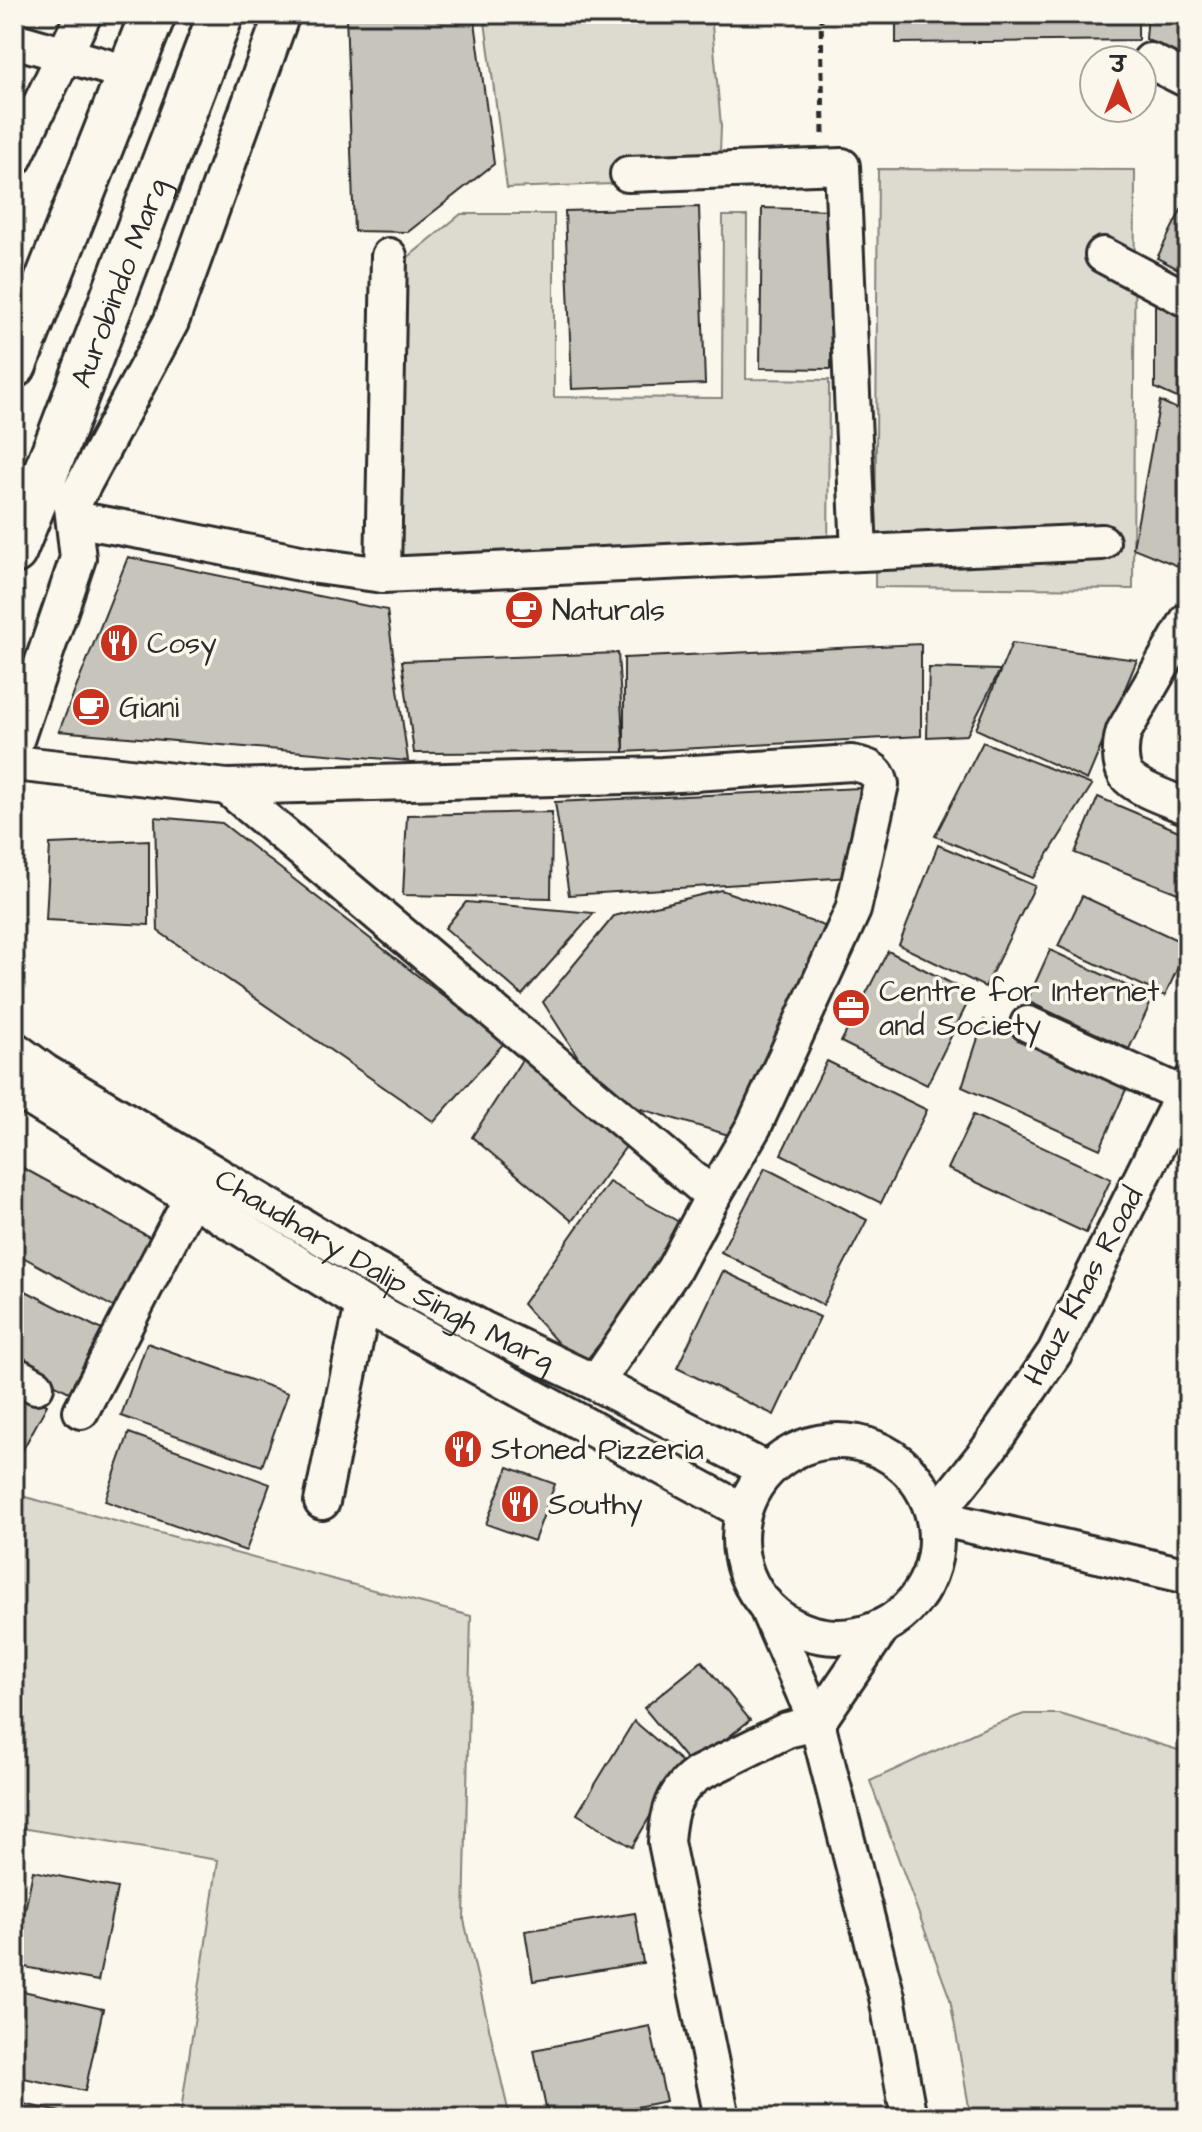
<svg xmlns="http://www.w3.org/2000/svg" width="1202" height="2132" font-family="'Architects Daughter','Playpen Sans Deva',sans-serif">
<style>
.green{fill:#dddad0;stroke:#84827e;stroke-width:2}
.building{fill:#c7c4bc;stroke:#2b2b2b;stroke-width:2}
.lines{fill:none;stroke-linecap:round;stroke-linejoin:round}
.minor-casing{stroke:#2b2b2b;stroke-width:40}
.highway-casing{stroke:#2b2b2b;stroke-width:50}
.path{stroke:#2b2b2b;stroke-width:5;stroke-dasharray:8 6;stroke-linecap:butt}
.minor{stroke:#fbf7ec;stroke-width:34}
.highway{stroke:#fbf7ec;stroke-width:44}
.labels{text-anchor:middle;stroke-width:7;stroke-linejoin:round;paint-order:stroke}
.street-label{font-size:30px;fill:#2b2b2b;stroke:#fbf7ec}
.poi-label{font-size:30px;fill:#2b2b2b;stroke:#fbf7ec;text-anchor:start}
</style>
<rect width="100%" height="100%" fill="#fbf7ec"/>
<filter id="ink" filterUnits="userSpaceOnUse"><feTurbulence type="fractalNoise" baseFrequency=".0125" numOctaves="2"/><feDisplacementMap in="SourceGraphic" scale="16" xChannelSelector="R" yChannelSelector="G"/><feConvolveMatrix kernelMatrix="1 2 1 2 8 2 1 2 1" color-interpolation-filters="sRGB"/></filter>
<g filter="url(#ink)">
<!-- green -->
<g class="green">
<polygon points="484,14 711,14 721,126 719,180 507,188"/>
<polygon points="878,169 1135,170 1133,589 875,587"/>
<polygon points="461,214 554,214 554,397 722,398 723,216 747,216 746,379 829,380 828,570 395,569 396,267"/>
<polygon points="14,1494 471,1616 464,1920 510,2118 180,2118 218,1860 14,1827"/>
<polygon points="1024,1714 1060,1714 1188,1753 1188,2118 971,2118 950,1999 870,1781 987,1727"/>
</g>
<!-- building -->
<g class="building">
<polygon points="346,14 474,14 494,164 408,232 354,231"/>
<polygon points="896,14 1138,14 1138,40 896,43"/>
<polygon points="1148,14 1188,14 1188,62 1146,39"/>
<polygon points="1188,162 1188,186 1179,181"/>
<polygon points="1188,196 1188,274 1157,258"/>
<polygon points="699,207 705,384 572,389 565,211"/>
<polygon points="762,208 833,210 831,369 760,368"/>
<polygon points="1155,296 1188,311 1188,403 1155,388"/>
<polygon points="1160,401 1188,414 1188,570 1133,548"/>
<polygon points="128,557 387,610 408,761 59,731"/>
<polygon points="1012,643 1137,660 1087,780 976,729"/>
<polygon points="921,644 921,736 624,752 624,658"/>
<polygon points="618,653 624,752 414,753 402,661"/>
<polygon points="929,668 1000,670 967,735 927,737"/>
<polygon points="983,742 1092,785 1033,878 935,836"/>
<polygon points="1188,762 1188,791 1180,788"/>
<polygon points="860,788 850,877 569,895 555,802"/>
<polygon points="1098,797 1188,835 1188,897 1075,853"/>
<polygon points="552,812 551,898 403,895 407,815"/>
<polygon points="155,817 222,823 504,1043 434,1122 158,931"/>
<polygon points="149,840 149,925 46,920 50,844"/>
<polygon points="938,845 1035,886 985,987 899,945"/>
<polygon points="721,890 830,928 732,1136 604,1098 543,1002 614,916"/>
<polygon points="1082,896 1188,945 1165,996 1058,946"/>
<polygon points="466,902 594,913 522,995 445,928"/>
<polygon points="1050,950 1153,998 1129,1049 1027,1001"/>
<polygon points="888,951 972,994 927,1085 841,1042"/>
<polygon points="984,1020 1127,1087 1100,1149 962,1087"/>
<polygon points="525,1055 630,1141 572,1221 472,1137"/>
<polygon points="827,1061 927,1110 881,1203 781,1154"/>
<polygon points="973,1115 1111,1179 1086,1233 948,1169"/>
<polygon points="14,1163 153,1239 115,1308 14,1252"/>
<polygon points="765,1168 867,1220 823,1305 721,1252"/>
<polygon points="609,1182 693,1230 580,1368 523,1304"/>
<polygon points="723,1271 820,1317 774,1415 677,1368"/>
<polygon points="14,1285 102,1330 69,1392 14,1364"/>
<polygon points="147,1343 288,1393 262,1466 121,1416"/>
<polygon points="14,1387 47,1405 14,1466"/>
<polygon points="129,1433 270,1484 246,1551 105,1501"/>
<polygon points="508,1467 555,1484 534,1541 486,1524"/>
<polygon points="702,1661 750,1720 692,1766 644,1708"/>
<polygon points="634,1721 682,1762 632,1847 577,1814"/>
<polygon points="33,1871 117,1888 98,1981 14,1965"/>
<polygon points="635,1913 643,1963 533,1981 525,1931"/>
<polygon points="14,1989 103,2009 85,2091 14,2076"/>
<polygon points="650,2026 666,2101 582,2118 548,2118 534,2050"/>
<polygon points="14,2102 84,2117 84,2118 14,2118"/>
</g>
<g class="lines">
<!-- minor casing -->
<g class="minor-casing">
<g id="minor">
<polyline points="14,40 128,73"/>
<polyline points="1150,61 1188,80"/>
<polyline points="14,159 84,14"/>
<polyline points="628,174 842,166 859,553"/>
<polyline points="1103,255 1188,300"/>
<polyline points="72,506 171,322 282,14"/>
<polyline points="74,519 151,533 310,565 383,575 1102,542"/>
<polyline points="383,575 389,256"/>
<path d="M1188,620L1124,731C1120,744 1119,763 1126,775C1136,789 1172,800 1188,807"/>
<polyline points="14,746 78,558 71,498"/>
<path d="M14,763L227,787L662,775L852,763C866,766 877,768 881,784L853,910L754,1126L713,1196L674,1269L596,1383"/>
<polyline points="227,787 713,1196"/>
<polyline points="1028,1024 1188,1097"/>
<path id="s1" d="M14,1049L45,1072L371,1267L483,1329L596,1383L767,1470"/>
<polyline points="1188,1084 1055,1352 988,1450 934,1517 1188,1576"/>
<polyline points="14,1088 363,1304 743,1511"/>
<polyline points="14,1374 36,1386"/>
<polyline points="81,1411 191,1198"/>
<circle cx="838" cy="1539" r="98"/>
<polyline points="322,1502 363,1304"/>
<polyline points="765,1604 817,1723 887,1997 909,2118"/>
<path d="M722,2118L666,1842C668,1813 673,1791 698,1774L787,1730L817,1723L883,1626"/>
</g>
</g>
<!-- highway casing -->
<g class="highway-casing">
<g id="highway">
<polyline points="14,365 153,14"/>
<path id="s2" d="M14,551L60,437L221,14"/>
</g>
</g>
<!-- path -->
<polyline class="path" points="821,14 823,134"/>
<!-- minor -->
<use href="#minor" class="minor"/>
<!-- highway -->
<use href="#highway" class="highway"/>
</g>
</g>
<!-- icons -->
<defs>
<g id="cafe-disc" transform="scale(2)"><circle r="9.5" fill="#c8321e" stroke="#fbf7ec"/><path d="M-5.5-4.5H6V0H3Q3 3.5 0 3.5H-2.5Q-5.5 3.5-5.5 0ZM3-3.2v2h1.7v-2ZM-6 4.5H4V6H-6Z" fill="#fff"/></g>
<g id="restaurant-disc" transform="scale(2)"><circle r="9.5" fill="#c8321e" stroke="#fbf7ec"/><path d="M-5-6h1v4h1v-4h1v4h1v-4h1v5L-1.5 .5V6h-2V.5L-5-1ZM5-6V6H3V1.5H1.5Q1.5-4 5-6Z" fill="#fff"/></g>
<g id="office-disc" transform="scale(2)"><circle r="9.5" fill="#c8321e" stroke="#fbf7ec"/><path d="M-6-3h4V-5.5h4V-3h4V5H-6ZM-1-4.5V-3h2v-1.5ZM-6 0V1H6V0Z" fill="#fff"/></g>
</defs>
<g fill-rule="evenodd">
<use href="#cafe-disc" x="524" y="610"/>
<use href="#restaurant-disc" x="119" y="643"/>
<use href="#cafe-disc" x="91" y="707"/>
<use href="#office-disc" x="851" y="1008"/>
<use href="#restaurant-disc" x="463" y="1449"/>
<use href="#restaurant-disc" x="520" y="1504"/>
</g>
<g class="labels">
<!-- street labels -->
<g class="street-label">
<text dy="10" stroke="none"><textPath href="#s2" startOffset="288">Aurobindo Marg</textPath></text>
<text dy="10" stroke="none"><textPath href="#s1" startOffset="432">Chaudhary Dalip Singh Marg</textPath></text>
<text transform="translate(1083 1286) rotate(-62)" y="10">Hauz Khas Road</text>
</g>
<!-- poi labels -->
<g class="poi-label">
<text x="552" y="620">Naturals</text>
<text x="147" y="653">Cosy</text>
<text x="119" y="717">Giani</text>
<text x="879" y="1001">Centre for Internet<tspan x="879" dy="34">and Society</tspan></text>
<text x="491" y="1459">Stoned Pizzeria</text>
<text x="548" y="1514">Southy</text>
</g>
</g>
<!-- margin -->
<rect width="1202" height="2132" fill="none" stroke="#fbf7ec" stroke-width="48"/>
<rect x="24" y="24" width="1154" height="2084" fill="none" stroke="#2b2b2b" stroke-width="3" filter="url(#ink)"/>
<!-- north arrow -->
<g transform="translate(1118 84)"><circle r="38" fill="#fbf7ec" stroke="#a8a59f" stroke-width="2"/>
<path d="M0-6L14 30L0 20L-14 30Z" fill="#c8321e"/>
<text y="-12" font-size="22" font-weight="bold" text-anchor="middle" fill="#2b2b2b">उ</text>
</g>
</svg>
